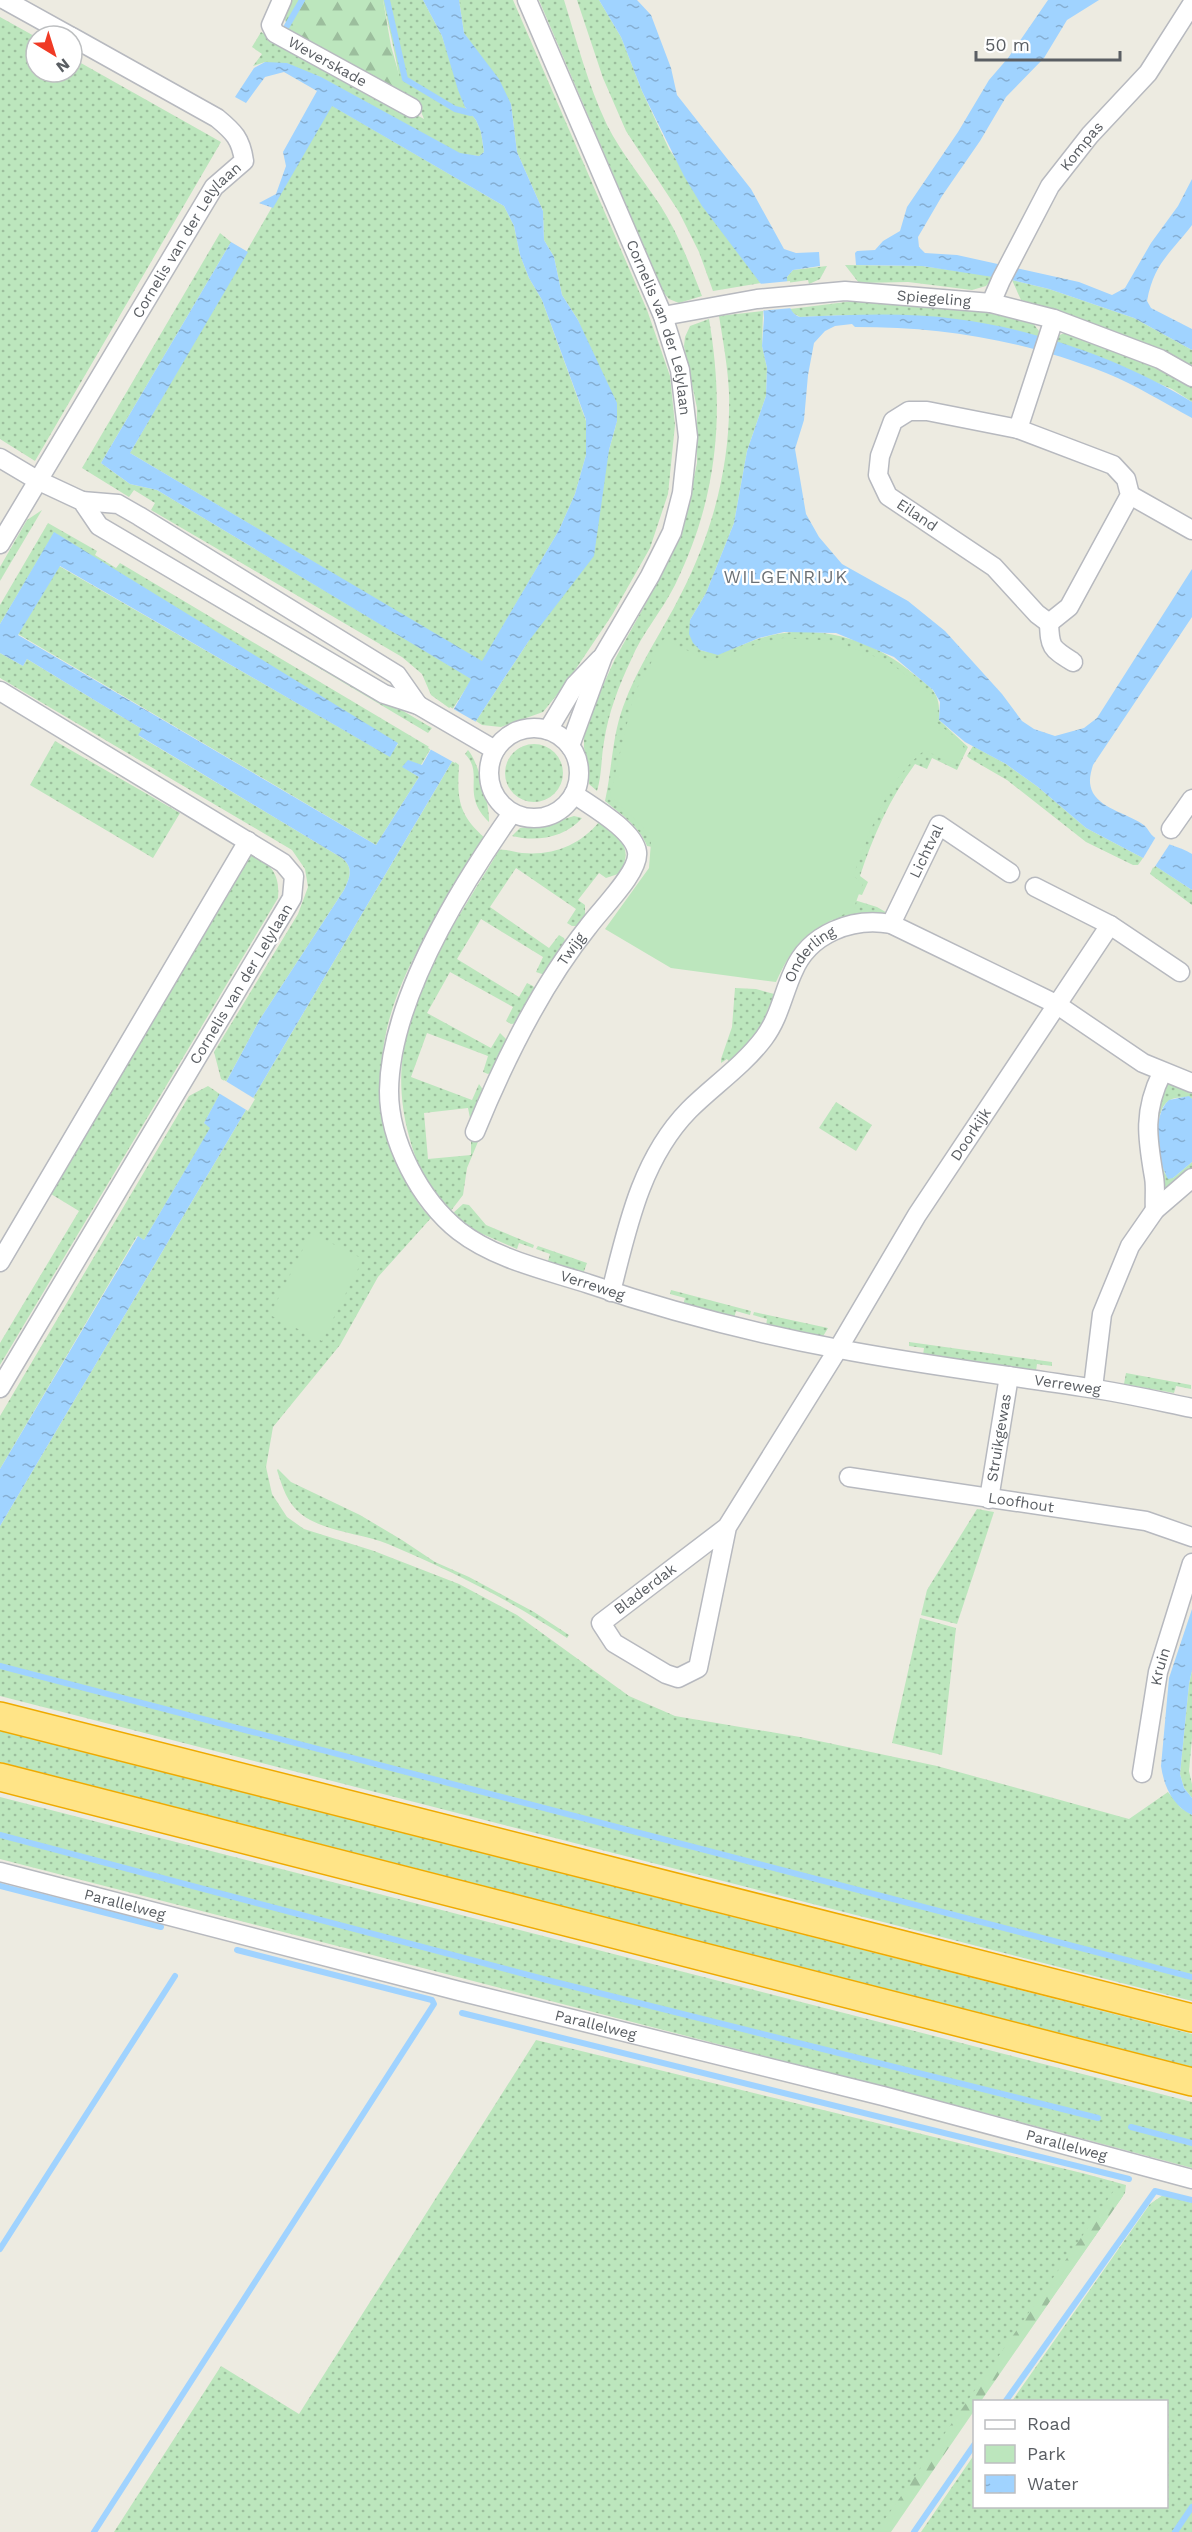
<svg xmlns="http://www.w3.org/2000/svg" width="1192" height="2532" font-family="'Work Sans',sans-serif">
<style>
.grass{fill:url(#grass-dots)}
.forest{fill:url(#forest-firs)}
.park{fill:#bce6bd}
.water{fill:url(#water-ripples)}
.pier{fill:#edebe1}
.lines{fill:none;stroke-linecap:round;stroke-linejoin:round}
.stream{stroke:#a0d3ff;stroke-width:6}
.minor-casing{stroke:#b7b9bf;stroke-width:21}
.highway-casing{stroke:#efaa00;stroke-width:30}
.minor{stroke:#fff;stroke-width:18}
.highway{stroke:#ffe487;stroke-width:27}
.labels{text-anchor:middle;stroke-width:4.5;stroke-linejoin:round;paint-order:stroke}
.street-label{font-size:15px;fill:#5a5e63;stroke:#fff}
.quarter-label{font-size:18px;letter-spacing:1.5px;fill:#6b7075;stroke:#fff}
</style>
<defs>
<pattern id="grass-dots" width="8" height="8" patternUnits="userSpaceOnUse" patternTransform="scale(1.5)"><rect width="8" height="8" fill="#bce6bd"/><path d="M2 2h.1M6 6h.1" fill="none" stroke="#9cbe9d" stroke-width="1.8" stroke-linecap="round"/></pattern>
<pattern id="forest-firs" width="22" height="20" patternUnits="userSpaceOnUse" patternTransform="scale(1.5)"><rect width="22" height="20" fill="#bce6bd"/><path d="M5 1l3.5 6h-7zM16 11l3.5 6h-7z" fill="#9cbe9d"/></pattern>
<pattern id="water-ripples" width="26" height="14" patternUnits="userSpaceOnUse" patternTransform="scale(1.5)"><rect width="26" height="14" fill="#a0d3ff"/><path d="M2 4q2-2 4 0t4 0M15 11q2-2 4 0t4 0" fill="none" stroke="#85aed2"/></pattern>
</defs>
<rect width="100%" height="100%" fill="#edebe1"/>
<!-- grass -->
<g class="grass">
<path d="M383,0H423L442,36L465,107L476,120L481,132L484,152L479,156L460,154L318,76L265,62L253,66L262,54L252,47L261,32L424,119L418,104L400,96C404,86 386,17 383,0Z"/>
<polygon points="459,0 513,0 647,310 670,376 675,425 668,494 650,548 612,615 565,685 543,712 501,727 482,725 476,721 528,642 609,450 617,421 578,320 562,295 554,257 544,240 543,211 517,152 511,104 464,33"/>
<path d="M539,0H564C577,42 588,85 607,125C622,154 642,178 660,205C678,233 690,265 702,296L679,303L669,299L663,292Z"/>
<polygon points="577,0 599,0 621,37 642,91 669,149 761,283 713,291 699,252 679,212 626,131 603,78"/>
<polygon points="0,17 36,37 36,72 72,72 72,58 221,142 35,461 0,439"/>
<polygon points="331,105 504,206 514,226 520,255 529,278 542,300 586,421 586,455 575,494 559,530 482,662 130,453"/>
<polygon points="220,233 231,242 101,463 130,484 157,490 472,679 452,710 431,695 422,674 402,657 151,510 155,503 134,490 129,497 82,468"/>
<polygon points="845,265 922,266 992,276 990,282 986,286 972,290 908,282 859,283"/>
<polygon points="827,266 820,279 809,284 808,280 787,283 787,277 793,270"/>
<path d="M1012,280L1049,289L1134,318L1192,350V368C1135,337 1083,318 1021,300Z"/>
<path d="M854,301L907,302L954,306L1032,322L1039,331L1038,337C961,313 880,313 800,317L791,312L790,309Z"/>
<path d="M763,311L762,346L767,368L766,396L747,451L734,523L706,593L690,620L700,650C723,658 739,644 761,638C812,622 871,638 911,672C932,689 941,691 939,720L968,747L957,770L932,758L927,769L915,764C890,798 873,836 860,876L868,882L862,895L685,853L647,846C639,826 622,815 605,801C612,770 612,737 623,707C637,667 662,632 681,594C713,532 731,463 729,393C728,368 723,341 719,316Z"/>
<path d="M709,319C725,414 718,497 675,585C662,611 642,633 631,660C619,685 608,714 604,742C601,758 602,775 597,791L589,784L584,747V727L615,659L662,574L684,523L697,463V408L684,346L685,337L690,326Z"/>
<polygon points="1067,332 1139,360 1192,386 1192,402 1172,389 1056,342 1057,336"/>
<polygon points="42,510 0,581 0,567 27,520"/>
<polygon points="48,523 97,551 95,555 116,568 120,563 431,748 421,765 403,767 419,777 376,845 18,634 59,566 389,756 398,744 54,533 0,624 0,605"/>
<polygon points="128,549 432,728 428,733 126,553"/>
<path d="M0,653L23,666L27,659L142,729L139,736L342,858C354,868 350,877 344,890L260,1019L226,1082L221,1079L214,1052L298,914L308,887L305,869L292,850L0,678Z"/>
<polygon points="55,741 180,813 153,858 30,785"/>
<circle cx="534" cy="773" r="29"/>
<polygon points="973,746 1006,764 1038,787 1086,828 1143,858 1138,865 1133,865 1086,842 1007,780 969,758 967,756"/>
<path d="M468,750C478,761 490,806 489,822C460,794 485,774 465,754Z"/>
<path d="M453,760L459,765C457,799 458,814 485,838C443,909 378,993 382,1079C383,1096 390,1115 393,1132C400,1164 407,1195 431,1218L378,1277L340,1345L273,1427L266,1467L272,1494L287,1517L304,1529L374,1551L459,1584L517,1615L629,1696L675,1716L800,1737L937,1766L1129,1819L1168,1792L1181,1808L1192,1815V2001L0,1696V1526Z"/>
<path d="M574,816L582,818C565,838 536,842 512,836L520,828L545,825Z"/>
<path d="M599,822C619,833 636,851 618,874L606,878L599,873L578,900L585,905V919L578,926H572L567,923L576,909L516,868L490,907L549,948L559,935L564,938L566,944L545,975L536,972L543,957L481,919L457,959L519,997L527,983L533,986L536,991L518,1023L511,1024L506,1021L513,1007L450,972L427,1013L491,1048L500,1033L508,1041L493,1072L488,1074L483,1072L488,1056L427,1033L411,1077L472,1100L479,1084L484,1091L471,1123L468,1108L424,1113L428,1159L471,1155V1138L480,1137L467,1168L463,1195L450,1212C429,1191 416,1164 409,1136C378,1025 446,940 499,850C507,849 514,852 522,853C553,856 580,845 599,822Z"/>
<path d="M252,854C272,865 280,875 278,898L0,1365V1343L79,1211L51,1194Z"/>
<polygon points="1154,865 1192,890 1192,905 1150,874"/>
<polygon points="851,899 877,907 889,914 836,923 818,905"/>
<path d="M735,988L756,989L778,995C770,1003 764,1013 765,1026L732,1066L727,1059L721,1063V1059L732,1027Z"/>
<path d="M1172,1082L1192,1089V1099C1145,1087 1159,1149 1165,1174L1173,1178L1192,1162V1172L1161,1199C1156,1157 1147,1123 1167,1083Z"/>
<polygon points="208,1086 220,1094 204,1123 211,1127 144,1240 137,1236 0,1469 0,1416 189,1096"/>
<polygon points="836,1102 872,1125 856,1151 819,1128"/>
<polygon points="463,1204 469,1205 486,1225 534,1245 533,1248 519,1243 517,1249 471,1229 452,1214"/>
<polygon points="538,1246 587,1263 583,1274 548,1261 550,1254 536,1249"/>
<polygon points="671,1290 751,1311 750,1315 736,1311 734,1318 683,1305 685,1298 670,1294"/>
<polygon points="754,1312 828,1328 822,1338 766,1326 767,1319 753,1315"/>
<polygon points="909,1342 1052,1362 1052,1366 1037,1364 1036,1371 923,1355 924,1348 909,1346"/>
<polygon points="1126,1373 1191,1385 1191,1389 1176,1386 1174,1393 1124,1384"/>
<path d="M278,1469L291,1482L360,1515L402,1540L435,1562L469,1577L534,1612L569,1635L567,1638C510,1600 450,1570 388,1544C361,1533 324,1532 301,1514C287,1503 282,1486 277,1470Z"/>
<polygon points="977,1509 994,1512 957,1624 921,1615 927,1590"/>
<polygon points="920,1618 956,1628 942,1755 892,1743"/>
<polygon points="1192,1670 1192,1738 1189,1771 1192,1784 1192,1798 1184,1788 1180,1774 1189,1684"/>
<polygon points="0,1730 1192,2034 1192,2067 0,1762"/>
<polygon points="0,1797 1192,2102 1192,2168 1028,2124 0,1859"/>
<polygon points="536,2040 1086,2174 1126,2185 1125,2193 980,2401 974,2402 888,2532 114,2532 221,2366 299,2414"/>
<polygon points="1163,2195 1192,2203 1192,2532 921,2532 974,2455 974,2506 1166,2506 1166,2402 1012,2401 1150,2204"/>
</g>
<!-- forest -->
<g class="forest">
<polygon points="289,0 383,0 391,46 403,89 400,96 291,36 283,14"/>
<polygon points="1115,2189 1123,2196 981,2401 974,2402 974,2411 891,2532 876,2532"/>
</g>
<!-- park -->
<g class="park">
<path d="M783,638L834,641L889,662L928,692L936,702V722L960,741L964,748L954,765L925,750C886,780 870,832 853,876L863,883L853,910C808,931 797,937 776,982L671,968L605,929L649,868L651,842L643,827L610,796L634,694L664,639L709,661L757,644Z"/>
<polygon points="311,1233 363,1259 322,1341 270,1315"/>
</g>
<!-- water -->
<g class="water">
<path d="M423,0H459L464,33L499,79L511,104L517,152L543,211L544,240L554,257L562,295L578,320L617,403V421L609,450L594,556L528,642L476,721L0,1526V1469L138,1236L144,1240L210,1128L204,1123L260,1019L344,890C350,877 354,868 342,858L138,735L142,729L27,659L23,666L0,653V624L54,532L398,743L390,757L60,566L18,635L376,845L419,777L402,767L408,760L422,765L471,679L157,490L130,484L101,463L231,242L248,252L130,453L482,661L559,530L575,494L586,455V420L542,300L529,278L520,255L514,226L504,206L332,106L273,208L259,203L276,194L286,166L283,152L317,91L284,72L265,77L246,103L235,97L254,68L265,62L287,63L321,77L460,153L479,156L484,152L481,132L476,120L465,107L458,90L442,36Z"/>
<path d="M599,0H637L651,15L671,68L677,95L751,189L784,249L796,253L819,252L820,266L793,270L787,277C788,292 785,312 800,317C852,315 904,312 956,319C1033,328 1126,361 1192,402V418C1164,403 1136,385 1106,373C1022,340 945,327 855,327L852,324L835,326L825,331L814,343L808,375L804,420L795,449L806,514L819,537L842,564L908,601L945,631L1002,694L1022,721L1034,729L1055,736L1084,728L1097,718L1192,569V617L1093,765C1090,775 1088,783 1093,793C1103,810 1130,814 1145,826C1148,829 1150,834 1154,837C1166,845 1179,846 1192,854V890L1143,858L1086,828L1038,787L1006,764L965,742L939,720L940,702L933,690L894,657L836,633L784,632L759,638L718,655L700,650L693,643L689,634L690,620L706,593L734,523L747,451L766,396L767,368L762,346L764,318L761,284L702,206L684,176L642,91L621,37Z"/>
<path d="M1048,0H1099L1067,20L1044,58L1006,97L980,141L942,196L918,237L919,247L925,253L957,255L1079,282L1112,295L1125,288L1151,243L1178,206L1192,179V225C1170,254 1154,263 1147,301L1151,308L1192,329V350L1134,318L1049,289L1012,280L922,266L856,265L855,253L857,251L875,250L883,241L900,231L907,207L958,132L989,80L1008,58Z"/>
<path d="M1189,1096L1192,1099V1162L1173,1178L1168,1179C1157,1160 1151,1116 1169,1100Z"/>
<path d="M1192,1609V1670L1189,1684L1180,1774L1184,1788L1192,1798V1815C1173,1806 1164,1787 1161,1766L1169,1678Z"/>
</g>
<!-- pier -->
<g class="pier">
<polygon points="790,281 792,308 760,311 758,284"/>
<polygon points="450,707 478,723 455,763 428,748"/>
<polygon points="1157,835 1171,842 1154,868 1142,860"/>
<polygon points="224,1080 255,1099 248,1111 217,1092"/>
</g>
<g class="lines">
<!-- stream -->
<g class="stream">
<polyline points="387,0 405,79 455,109 471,113"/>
<polyline points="287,26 302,0"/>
<polyline points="0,1666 1192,1977"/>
<polyline points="0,1835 547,1980 1098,2118"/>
<polyline points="0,1886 161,1927"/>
<polyline points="462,2013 1129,2179"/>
<polyline points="1131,2127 1192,2143"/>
<polyline points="0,2249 175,1976"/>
<polyline points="1005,2402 1155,2191 1192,2200"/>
<polyline points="94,2532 434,2004 432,2000 237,1950"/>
<polyline points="914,2532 974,2445"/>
<polyline points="1175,2532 1192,2507"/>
</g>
<!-- minor casing -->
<g class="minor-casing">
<g id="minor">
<polyline points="5,0 70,36"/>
<path id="s1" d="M282,0L271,25L275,33L412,108"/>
<path id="s2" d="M527,0L663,316L680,370L688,437L682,493L672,532L650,576L603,656L570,746"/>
<path id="s3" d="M991,303L1001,280L1050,186L1090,135L1148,73L1192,4"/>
<path id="s4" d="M663,316L757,299L845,291L991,303L1054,319L1160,359L1192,377"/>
<polygon points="909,411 927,411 1018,429 1113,465 1126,479 1130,495 1069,607 1049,623 1037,614 994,567 888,496 878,475 880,456 893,421"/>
<polyline points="1018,429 1054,319"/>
<polyline points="0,458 37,480 82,501 99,526 384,694 418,705 495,750"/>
<polyline points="1130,495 1192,530"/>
<polyline points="82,501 118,504 139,516 397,675 418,705"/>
<path id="s5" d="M0,544L214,187L244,161C241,139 234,132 217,118L72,37"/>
<path d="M1049,623C1050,648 1051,648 1073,662"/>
<polyline points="0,691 283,863 294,876 292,898 0,1388"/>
<circle cx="534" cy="773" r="45"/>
<polyline points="548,730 575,685 600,659"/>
<path id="s6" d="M512,813C460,887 390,999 389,1091C389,1141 420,1200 459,1231C495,1259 546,1270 589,1284C671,1312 754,1333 839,1349C922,1365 1006,1375 1089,1388C1124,1393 1158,1401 1192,1408"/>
<polyline points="1171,829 1192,799"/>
<polyline points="1035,887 1110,925 1180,972"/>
<path id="s7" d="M891,924L939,825L1010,873"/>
<path id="s8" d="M475,1132C504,1061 540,987 588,927C600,910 640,872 637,852C634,830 591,806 574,794"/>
<path d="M1155,1210C1154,1199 1156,1188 1154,1177C1147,1137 1143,1111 1162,1073"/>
<polyline points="0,1262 248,841"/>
<path id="s9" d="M611,1292C627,1228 641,1159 689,1110C713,1086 743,1066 764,1038C779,1018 783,994 793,972C809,933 853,917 891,924L1056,1004L1143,1063L1192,1083"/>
<polyline points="1093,1388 1102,1314 1130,1246 1155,1210 1192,1178"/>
<path id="s10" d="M849,1477L1146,1521L1192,1537"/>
<path id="s11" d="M989,1499L1009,1376"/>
<path id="s12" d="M727,1527L601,1623L614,1643L666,1674L678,1678L698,1668L727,1527L838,1349L917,1215L1110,925"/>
<path id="s13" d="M1142,1773L1158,1672L1192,1563"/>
<path id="s14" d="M0,1872L459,1991L883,2096L1192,2179"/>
</g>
</g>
<!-- highway casing -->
<g class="highway-casing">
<g id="highway">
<polyline points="0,1716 1192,2018"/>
<polyline points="0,1777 1192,2082"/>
</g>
</g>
<!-- minor -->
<use href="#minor" class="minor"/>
<!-- highway -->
<use href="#highway" class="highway"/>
</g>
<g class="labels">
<!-- street labels -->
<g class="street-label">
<text dy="5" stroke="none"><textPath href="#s1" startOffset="96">Weverskade</textPath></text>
<text dy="5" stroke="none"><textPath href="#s3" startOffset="182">Kompas</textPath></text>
<text dy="5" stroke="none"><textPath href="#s5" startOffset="357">Cornelis van der Lelylaan</textPath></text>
<text dy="5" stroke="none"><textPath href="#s4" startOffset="273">Spiegeling</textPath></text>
<text dy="5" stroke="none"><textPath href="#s2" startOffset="354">Cornelis van der Lelylaan</textPath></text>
<text transform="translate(917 515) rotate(34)" y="5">Eiland</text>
<text dy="5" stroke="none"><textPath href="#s7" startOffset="81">Lichtval</textPath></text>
<text dy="5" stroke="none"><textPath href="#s8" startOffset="207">Twijg</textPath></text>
<text dy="5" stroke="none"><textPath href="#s9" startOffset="402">Onderling</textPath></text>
<text transform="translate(241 984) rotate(-59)" y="5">Cornelis van der Lelylaan</text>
<text dy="5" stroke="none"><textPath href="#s12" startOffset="884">Doorkijk</textPath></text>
<text dy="5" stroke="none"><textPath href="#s6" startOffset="614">Verreweg</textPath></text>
<text dy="5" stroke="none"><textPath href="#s6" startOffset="1100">Verreweg</textPath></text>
<text dy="5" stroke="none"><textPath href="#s11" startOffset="62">Struikgewas</textPath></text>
<text dy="5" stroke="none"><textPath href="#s10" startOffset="174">Loofhout</textPath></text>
<text transform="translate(645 1589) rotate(-37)" y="5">Bladerdak</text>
<text dy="5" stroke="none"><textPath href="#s13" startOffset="108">Kruin</textPath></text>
<text dy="5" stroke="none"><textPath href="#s14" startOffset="129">Parallelweg</textPath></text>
<text dy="5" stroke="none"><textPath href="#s14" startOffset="615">Parallelweg</textPath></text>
<text dy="5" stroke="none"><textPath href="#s14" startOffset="1101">Parallelweg</textPath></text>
</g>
<!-- quarter labels -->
<g class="quarter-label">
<text x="786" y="583">WILGENRIJK</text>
</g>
</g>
<!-- legend -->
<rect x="973" y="2400" width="195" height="108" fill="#ffffff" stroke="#bdbfc1" stroke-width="1.5"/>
<rect x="985" y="2420" width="30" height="9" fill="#ffffff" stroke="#bdbfc1" stroke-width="1.5"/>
<text x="1027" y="2430" font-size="18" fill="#5a5e63">Road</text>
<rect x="985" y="2445" width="30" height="18" fill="#bce6bd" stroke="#bdbfc1" stroke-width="1.5"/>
<text x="1027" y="2460" font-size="18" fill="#5a5e63">Park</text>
<rect x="985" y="2475" width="30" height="18" fill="url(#water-ripples)" stroke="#bdbfc1" stroke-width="1.5"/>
<text x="1027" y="2490" font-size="18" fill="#5a5e63">Water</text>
<!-- north arrow -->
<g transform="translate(54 54) rotate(142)"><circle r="28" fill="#ffffff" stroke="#bdbfc1" stroke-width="1.5"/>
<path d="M0-4.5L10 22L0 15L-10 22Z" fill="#f03a25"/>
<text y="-9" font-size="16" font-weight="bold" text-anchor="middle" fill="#5a5e63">N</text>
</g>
<!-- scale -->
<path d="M976 51v9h144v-9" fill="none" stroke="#5a5e63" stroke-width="3"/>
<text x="985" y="51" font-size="18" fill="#5a5e63" stroke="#ffffff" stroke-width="4.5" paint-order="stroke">50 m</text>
</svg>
